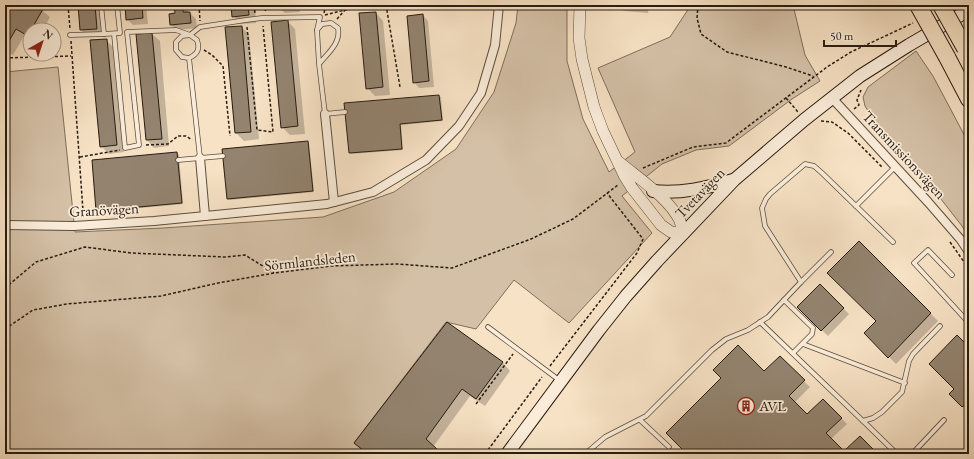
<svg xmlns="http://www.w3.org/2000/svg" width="974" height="459" font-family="'EB Garamond',serif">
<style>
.green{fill:#d4c0a6;stroke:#7e6e5c}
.shadow{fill:#0003}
.building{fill:#93836f;stroke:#271c11}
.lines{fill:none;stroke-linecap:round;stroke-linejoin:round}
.service-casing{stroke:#5b4e3e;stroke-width:5.5}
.minor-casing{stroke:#5b4e3e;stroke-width:10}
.tertiary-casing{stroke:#5b4e3e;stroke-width:12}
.secondary-casing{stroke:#271c11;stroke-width:14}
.motorway-casing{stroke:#271c11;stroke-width:18}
.path{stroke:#271c11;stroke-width:1.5;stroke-dasharray:3 2;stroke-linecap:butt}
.service{stroke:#faecd9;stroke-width:4}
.minor{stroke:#faecd9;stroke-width:8}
.tertiary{stroke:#faecd9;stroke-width:11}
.secondary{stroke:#faecd9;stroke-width:12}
.motorway{stroke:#f7e2c5;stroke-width:16}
.motorway-bridge-casing{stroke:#271c11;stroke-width:18;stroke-linecap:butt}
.motorway-bridge{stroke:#f7e2c5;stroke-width:16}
.labels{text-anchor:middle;stroke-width:3.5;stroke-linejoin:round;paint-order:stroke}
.street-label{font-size:15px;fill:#271c11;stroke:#faecd9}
.poi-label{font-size:15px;fill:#271c11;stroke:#faecd9;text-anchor:start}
</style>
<rect width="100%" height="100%" fill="#f7e2c5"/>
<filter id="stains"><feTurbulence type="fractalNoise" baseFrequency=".005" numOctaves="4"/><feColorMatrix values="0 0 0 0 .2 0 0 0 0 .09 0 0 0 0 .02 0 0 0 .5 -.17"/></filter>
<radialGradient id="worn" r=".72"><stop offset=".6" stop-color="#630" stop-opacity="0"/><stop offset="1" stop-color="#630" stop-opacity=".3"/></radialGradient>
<!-- green -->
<g class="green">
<polygon points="518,5 567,5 567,61 583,119 609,172 635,152 598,68 670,37 691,5 793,5 805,55 820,81 792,99 729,146 696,150 662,164 622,196 652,233 569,323 514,280 476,329 446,322 354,443 368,454 5,454 5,72 58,67 75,232 163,228 323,217 394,192 456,149 494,92 516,23"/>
<polygon points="916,51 933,76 969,144 969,238 962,226 908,157 884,137 865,106 863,97 868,87"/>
</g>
<!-- shadow -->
<g class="shadow">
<polygon points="5,5 41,5 39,8 50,17 43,30 30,30 30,39 24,36 13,55 5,51"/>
<polygon points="79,5 101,5 104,36 89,37 81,30"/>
<polygon points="126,5 146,5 148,24 133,25 127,19"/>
<polygon points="168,5 194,5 195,9 188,10 188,13 190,13 196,19 197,28 177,30 171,25 176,14 176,11 174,11"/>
<polygon points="232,5 255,5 256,23 241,24 233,16"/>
<polygon points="279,5 299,5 300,12 285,13 279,8"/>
<polygon points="414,5 432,5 432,6 417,8"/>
<polygon points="618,5 649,5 648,13 624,11"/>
<polygon points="376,13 383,21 390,95 375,96 367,88"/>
<polygon points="423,15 428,21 434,87 419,88 414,82"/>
<polygon points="287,21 295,29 305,134 290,135 282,127"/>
<polygon points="241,27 249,34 259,139 244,141 236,133"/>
<polygon points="152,34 160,41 169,146 154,148 147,140 137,35"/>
<polygon points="106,40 114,48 124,152 109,154 101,146"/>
<polygon points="439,96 441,97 443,121 401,125 403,150 351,154 350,153 345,104"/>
<polygon points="308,142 309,143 314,192 230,200 228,199"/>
<polygon points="177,153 179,155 183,204 99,212 97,210"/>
<polygon points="859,242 938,321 896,364 865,333 877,321"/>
<polygon points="820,286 849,314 828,336 798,307"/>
<polygon points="447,323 503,363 510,371 485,406 470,396 433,447 441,454 367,454 355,443"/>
<polygon points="969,349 969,413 950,394 956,389"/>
<polygon points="780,358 810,387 794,403 807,415 823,400 847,424 831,439 844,453 877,454 689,454"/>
</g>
<!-- building -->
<g class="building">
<polygon points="5,5 36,5 43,9 31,30 30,30 28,36 16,29 5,48"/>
<polygon points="78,5 95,5 97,29 80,30"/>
<polygon points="125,5 142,5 143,18 126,20"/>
<polygon points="167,5 183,5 183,12 190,12 191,23 170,25 169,14 175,13 174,5 168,6"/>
<polygon points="231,5 248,5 249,15 232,17"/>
<polygon points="278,5 294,5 295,7 278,8"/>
<polygon points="376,12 383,87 366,89 359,13"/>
<polygon points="423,14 429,81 413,83 407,16"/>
<polygon points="288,20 298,126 281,128 271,22"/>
<polygon points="242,26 251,132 235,133 225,27"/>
<polygon points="152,33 162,139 146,140 136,34"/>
<polygon points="107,39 117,145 100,147 90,40"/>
<polygon points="439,95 442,120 400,124 402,149 349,153 344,103"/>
<polygon points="308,141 313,191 227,199 222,149"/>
<polygon points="177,152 182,203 96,211 92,160"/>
<polygon points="859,241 931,313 888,358 864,333 876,321 827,273"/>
<polygon points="820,284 844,308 821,331 797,307"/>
<polygon points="447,322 503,362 476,399 462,389 426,439 438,450 436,454 368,454 354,443"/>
<polygon points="957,335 969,347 969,404 968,402 962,407 949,394 954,389 929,364"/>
<polygon points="738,345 764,371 780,356 805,380 789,396 807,414 823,399 842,418 826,433 844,451 860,436 878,454 687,454 666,433 721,378 713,370"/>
</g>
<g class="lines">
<!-- service casing -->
<g class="service-casing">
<g id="service">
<polyline points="101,5 104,34 120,33 117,5"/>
<polyline points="114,34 125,148 139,145 127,32 176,30 190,35 200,27 246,20 262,18 320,17 317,30"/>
<polyline points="70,35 104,34"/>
<path d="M189,58L182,57L176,50V42L182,36L190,35L197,40C200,49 198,54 189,58L200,158"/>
<path d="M319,64L317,30L322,24L331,23L338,28C341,43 328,53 319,64L325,114L345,112"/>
<polyline points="178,160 223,156"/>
<polyline points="856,206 895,167"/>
<polyline points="952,275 928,250 914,263 969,323"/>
<polyline points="801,282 831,252"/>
<polyline points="784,300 813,328 812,334 793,353"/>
<polyline points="760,322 863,421 873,418 882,412 902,392 909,361 913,354 940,326"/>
<polyline points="488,327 559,380"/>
<polyline points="803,344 905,383"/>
<polyline points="640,420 669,447"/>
<polyline points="863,421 897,454"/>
<polyline points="585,454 605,437 646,416 712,350 726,339 748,330 768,317 801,282 765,226 762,208 766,199 770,194 805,164 814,166 822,173 893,242"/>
<polyline points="912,454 944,420"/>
</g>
</g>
<!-- minor casing -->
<g class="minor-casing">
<g id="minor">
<polyline points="832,98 928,202 961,240 969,252"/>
<polyline points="325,114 334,202"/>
<polyline points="200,158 205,216"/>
<polyline points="5,225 74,226 154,221 327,204 373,192 426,160 459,126 481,93 495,45 499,5"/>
</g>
</g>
<!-- tertiary casing -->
<g class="tertiary-casing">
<path id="tertiary" d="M580,5L579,38L582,59L594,107L603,131L624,175L632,188L661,225L671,232L683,234C682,230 681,225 680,221C669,198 638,178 619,162"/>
</g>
<!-- secondary casing -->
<g class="secondary-casing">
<g id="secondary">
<path d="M653,191C681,194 706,188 733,180"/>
<polyline points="507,454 599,330 626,296 657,261 734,180 804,120 860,76 909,45 969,10"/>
</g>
</g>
<!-- motorway casing -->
<g class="motorway-casing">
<polyline id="motorway" points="947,57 969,99"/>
</g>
<!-- path -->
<g class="path">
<polyline points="68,5 70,29"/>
<polyline points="199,5 200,21"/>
<polyline points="254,5 255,13"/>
<polyline points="386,5 400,87"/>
<polyline points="698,5 697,18 701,34 727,52 786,67 813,76"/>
<polyline points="265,11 268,5"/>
<polyline points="324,13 326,5"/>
<polyline points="325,15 345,10 382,5"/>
<polyline points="337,19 345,10"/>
<polyline points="247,27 257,130 273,132 263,26"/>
<polyline points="71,41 83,211"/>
<polyline points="204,50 212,55 223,66 230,136"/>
<polyline points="5,58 71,56"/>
<polyline points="786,98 798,112"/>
<polyline points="854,109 859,105 857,100 861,90"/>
<polyline points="821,121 832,122 848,133 883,168"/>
<polyline points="146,145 168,144 178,136 186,136 192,140"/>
<polyline points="80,157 120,150"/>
<polyline points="643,168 693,147 726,143 827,67 851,52 913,23"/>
<polyline points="950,242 969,269"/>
<polyline points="5,288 36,262 85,247 131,253 225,257 245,255 274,273"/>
<polyline points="5,329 33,310 67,304 161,296 218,283 274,273 331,266 397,264 452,268 531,239 573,219 618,185"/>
<polyline points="550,366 637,253 643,239 607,193"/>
<polyline points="476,404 513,354"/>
<polyline points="485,454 542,377"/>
</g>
<!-- service -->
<use href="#service" class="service"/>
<!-- minor -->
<use href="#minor" class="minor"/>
<!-- tertiary -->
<use href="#tertiary" class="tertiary"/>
<!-- secondary -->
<use href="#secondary" class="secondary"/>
<!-- motorway -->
<use href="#motorway" class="motorway"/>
<!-- motorway-bridge casing -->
<g class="motorway-bridge-casing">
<g id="motorway-bridge">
<polyline points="918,5 947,57"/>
<polyline points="941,5 965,48"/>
</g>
</g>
<!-- motorway-bridge -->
<use href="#motorway-bridge" class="motorway-bridge"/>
</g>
<!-- icons -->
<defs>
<g id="building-ring" transform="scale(0.9)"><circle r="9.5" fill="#faecd9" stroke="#8f2418" stroke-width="1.5"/><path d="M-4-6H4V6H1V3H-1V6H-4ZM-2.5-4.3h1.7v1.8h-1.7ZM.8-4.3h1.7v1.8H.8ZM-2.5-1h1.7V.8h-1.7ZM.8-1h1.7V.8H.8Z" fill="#8f2418"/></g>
</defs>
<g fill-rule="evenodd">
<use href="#building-ring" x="746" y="406"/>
</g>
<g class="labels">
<!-- street labels -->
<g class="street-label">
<text transform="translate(904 155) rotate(47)" y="5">Transmissionsvägen</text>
<text transform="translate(700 193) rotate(-46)" y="5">Tvetavägen</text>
<text transform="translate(104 210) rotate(-3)" y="5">Granövägen</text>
<text transform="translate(310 261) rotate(-6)" y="5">Sörmlandsleden</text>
</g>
<!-- poi labels -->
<g class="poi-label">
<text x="759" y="411">AVL</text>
</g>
</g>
<!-- margin -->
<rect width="974" height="459" fill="none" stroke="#f7e2c5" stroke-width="20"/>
<rect x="6" y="6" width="962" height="447" fill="none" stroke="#271c11" stroke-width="2"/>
<rect x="10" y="10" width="954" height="439" fill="none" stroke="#271c11"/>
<!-- north arrow -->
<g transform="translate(42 42) rotate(39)"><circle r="19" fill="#faecd9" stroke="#a69989"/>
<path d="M0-3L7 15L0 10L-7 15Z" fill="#8f2418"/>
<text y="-6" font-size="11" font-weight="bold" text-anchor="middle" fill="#271c11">N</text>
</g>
<!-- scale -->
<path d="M824 40v6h72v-6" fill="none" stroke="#271c11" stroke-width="2"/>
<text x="830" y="40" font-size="12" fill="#271c11" stroke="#faecd9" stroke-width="3" paint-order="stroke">50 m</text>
<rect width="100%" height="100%" filter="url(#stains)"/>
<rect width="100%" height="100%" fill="url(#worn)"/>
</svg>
